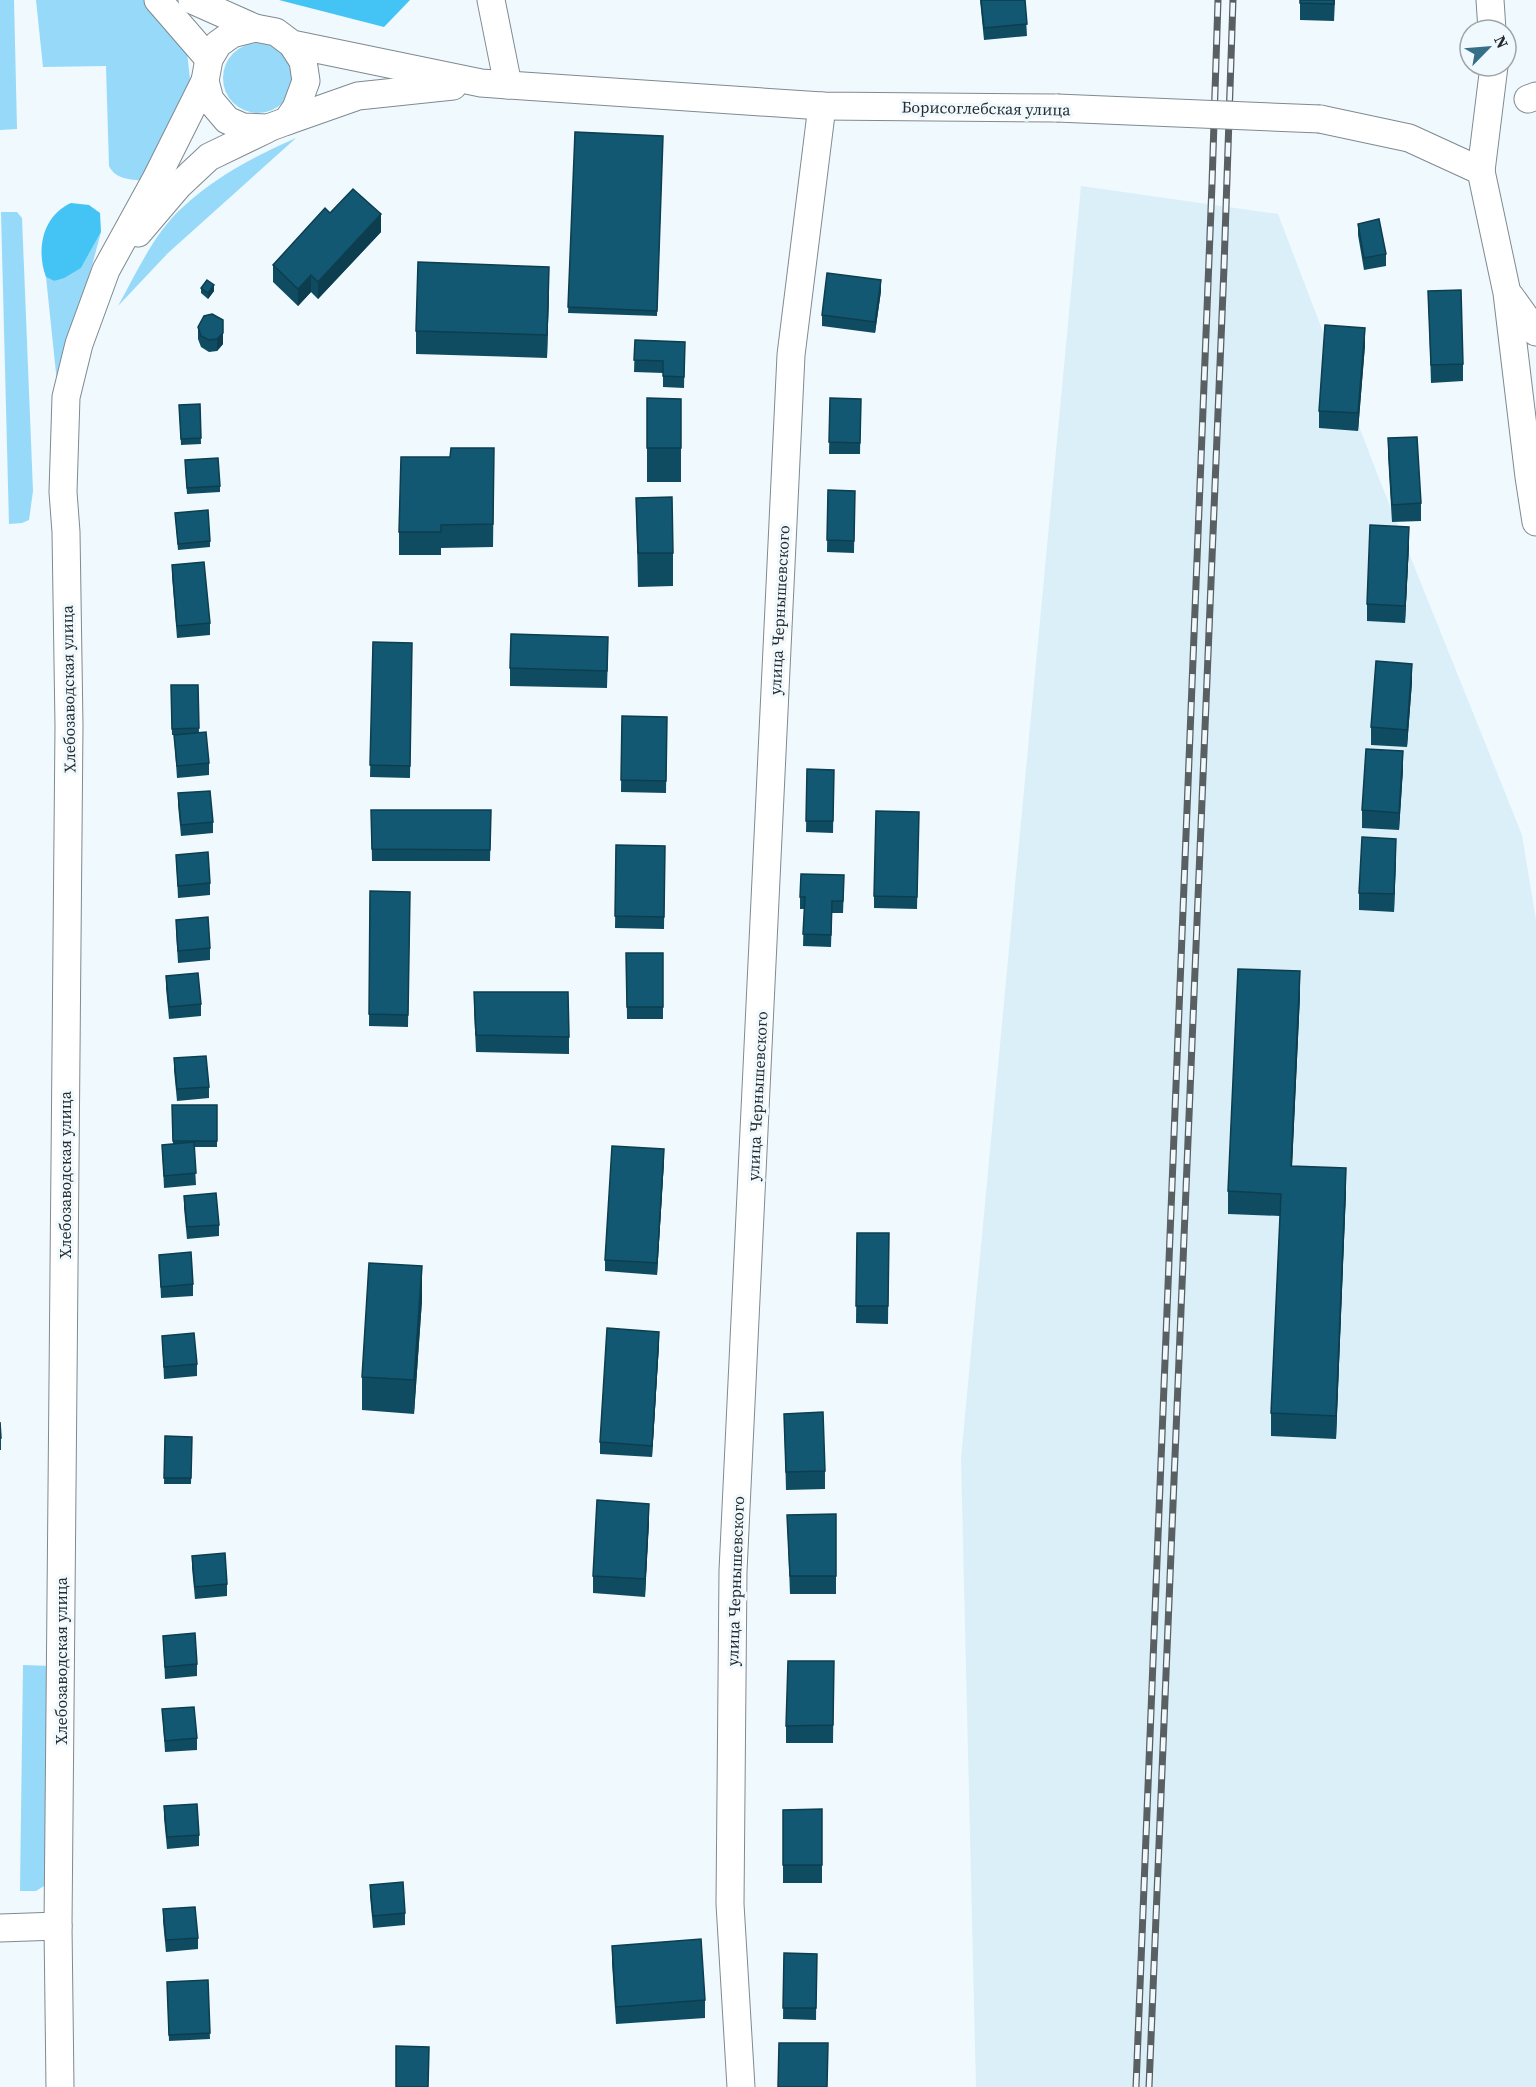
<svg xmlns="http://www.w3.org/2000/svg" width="1536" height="2087" font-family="'Source Serif 4',serif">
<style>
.built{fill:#dbeff9}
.green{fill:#97d9f8}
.forest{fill:#44c3f5}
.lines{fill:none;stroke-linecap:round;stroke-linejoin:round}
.minor-casing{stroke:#7f8a90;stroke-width:29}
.minor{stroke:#fff;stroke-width:27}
.rail-casing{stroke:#5a5f62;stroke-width:7}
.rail{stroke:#eff9fe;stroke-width:4.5;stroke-dasharray:14;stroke-linecap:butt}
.minor-bridge-casing{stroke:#7f8a90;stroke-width:29;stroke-linecap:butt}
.minor-bridge{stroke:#fff;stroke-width:27}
.wall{fill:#0f4c62}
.shaded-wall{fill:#0d3e50}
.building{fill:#125872;stroke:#0d3e50;stroke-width:1.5}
.labels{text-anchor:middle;stroke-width:6;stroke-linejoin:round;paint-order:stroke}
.street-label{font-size:16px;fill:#262a2c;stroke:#eff9fe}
</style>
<rect width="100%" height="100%" fill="#eff9fe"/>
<!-- built -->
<polygon class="built" points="1081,186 1278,214 1378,476 1522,835 1536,920 1536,2087 976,2087 961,1458"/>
<!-- green -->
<g class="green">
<polygon points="0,0 14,0 17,129 0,130"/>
<path d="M36,0H152L187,52L190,79L188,105L144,181C130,179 116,180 109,166L106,66L43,67Z"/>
<circle cx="258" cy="78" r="35"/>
<path d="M296,138L168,253L118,306C137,272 154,233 183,207C215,177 257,155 296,138Z"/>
<polygon points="1,212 17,212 22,218 33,491 29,520 22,523 9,524"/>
<polygon points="101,232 58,392 46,277 54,281 81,268"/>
<polygon points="23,1665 53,1666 49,1883 36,1891 20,1891"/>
</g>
<!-- forest -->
<g class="forest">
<polygon points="279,0 410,0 384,27"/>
<path d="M71,203L89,205L100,213L101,232L81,268L64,278L54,281L46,277C36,250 42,216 71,203Z"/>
</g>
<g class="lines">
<!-- minor casing -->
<g class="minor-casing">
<g id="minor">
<polyline points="158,0 209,59"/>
<polyline points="192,0 255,28"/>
<polyline points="491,0 508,85"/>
<polyline points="1490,0 1492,30"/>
<polyline points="292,44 303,61 306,81 296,108 287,121 268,128 243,127 227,120 210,100 205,81 209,59 218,44 232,34 255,28 276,32 292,44 481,83 508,85 822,106 1057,108"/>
<polyline points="1528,99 1536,96"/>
<polyline points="1320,119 1409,138 1481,171 1507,293 1529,477 1536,522"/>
<polyline points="287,121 358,96 453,86"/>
<polyline points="1481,171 1494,66"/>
<polyline points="138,233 178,186 209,157 267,129"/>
<polyline points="1510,296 1536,332"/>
<polyline points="0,1928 58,1926"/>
<polyline points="60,2087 58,1926 69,726 66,532 63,492 66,397 79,344 106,270 156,179 205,81"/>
<polyline points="741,2087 730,1904 733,1571 791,355 822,106"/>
</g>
</g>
<!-- minor -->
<use href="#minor" class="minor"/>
<!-- rail casing -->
<g class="rail-casing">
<g id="rail">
<polyline points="1136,2087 1212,184 1218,0"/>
<polyline points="1149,2087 1224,267 1233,0"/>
</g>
</g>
<!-- rail -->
<use href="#rail" class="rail"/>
<!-- minor-bridge casing -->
<g class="minor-bridge-casing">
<polyline id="minor-bridge" points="1057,108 1320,119"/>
</g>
<!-- minor-bridge -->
<use href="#minor-bridge" class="minor-bridge"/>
</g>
<!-- wall -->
<g class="wall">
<polygon points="980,0 1025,0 1027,36 984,40"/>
<polygon points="1300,0 1335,0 1334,21 1300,20"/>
<polygon points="575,132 663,136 657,316 568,313"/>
<polygon points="330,213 381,232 318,299 311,292 298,306 273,282 273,265"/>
<polygon points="1358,224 1386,254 1386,266 1364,270 1358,235"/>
<polygon points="201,288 214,291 208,299 201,293"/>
<polygon points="549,290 547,358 416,354 416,331"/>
<polygon points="881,291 875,333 822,326 822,315"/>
<polygon points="1428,291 1463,364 1463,381 1431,383"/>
<polygon points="204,316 223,344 217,351 209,352 201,347 198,339 198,327"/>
<polygon points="635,340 685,342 684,388 663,387 663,373 634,372"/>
<polygon points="1365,345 1358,431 1319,428 1319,411"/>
<polygon points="647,398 681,399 681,482 647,482"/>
<polygon points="830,398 861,399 860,454 829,454"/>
<polygon points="200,404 201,444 181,445 179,405"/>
<polygon points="1388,438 1421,503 1421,521 1392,522 1388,456"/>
<polygon points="185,466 220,486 220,492 187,494"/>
<polygon points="494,471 493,547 441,548 441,555 399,555 399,532"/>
<polygon points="828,490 855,491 854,553 827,552"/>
<polygon points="636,498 673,553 673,586 638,587"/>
<polygon points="175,513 210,541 210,547 178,550"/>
<polygon points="1409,545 1405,623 1367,621 1367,604"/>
<polygon points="172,565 210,623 210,635 177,638 172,576"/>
<polygon points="373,642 412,643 410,778 370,777"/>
<polygon points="608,655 607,688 510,686 510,668"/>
<polygon points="1412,682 1407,747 1371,745 1371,727"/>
<polygon points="171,685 198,685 199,733 209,763 209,775 177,778 174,735 172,735"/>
<polygon points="622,716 667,717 666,793 621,792"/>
<polygon points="807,769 834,770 833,833 806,832"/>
<polygon points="1403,769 1399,830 1362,828 1362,810"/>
<polygon points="178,793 213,822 213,833 181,836 178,805"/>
<polygon points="371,810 491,810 490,861 372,861"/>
<polygon points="919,812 917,909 874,908 874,896"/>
<polygon points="616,845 665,846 664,929 615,928"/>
<polygon points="176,855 210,883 210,895 178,898"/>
<polygon points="1396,856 1394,912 1359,910 1359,893"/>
<polygon points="844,887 843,913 832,913 831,947 803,946 804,909 800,909 800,897"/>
<polygon points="370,891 410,892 408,1027 369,1026"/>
<polygon points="176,920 210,948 210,960 178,963 176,931"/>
<polygon points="626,953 663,953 663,1019 627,1019"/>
<polygon points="166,976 201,1004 201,1016 169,1019 166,988"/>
<polygon points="1300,995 1292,1166 1346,1191 1336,1439 1271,1436 1271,1413 1280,1216 1228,1214 1228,1191"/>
<polygon points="474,1009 569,1037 569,1054 476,1052"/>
<polygon points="174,1058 209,1087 209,1098 177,1101 174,1070"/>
<polygon points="172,1105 217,1105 217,1147 194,1147 196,1185 164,1188 162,1145 173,1144"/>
<polygon points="664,1161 657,1275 605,1271 605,1260"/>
<polygon points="184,1196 219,1225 219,1236 187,1239 184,1208"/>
<polygon points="857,1233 889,1233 888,1324 856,1323"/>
<polygon points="159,1255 193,1284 193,1296 161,1298"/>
<polygon points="422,1300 414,1414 362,1410 362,1377"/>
<polygon points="162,1336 197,1364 197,1376 164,1379"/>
<polygon points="659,1344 652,1457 600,1454 600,1442"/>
<polygon points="784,1414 825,1471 825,1489 786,1490"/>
<polygon points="0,1422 1,1438 1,1450 0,1450"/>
<polygon points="165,1436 192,1437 191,1484 164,1484"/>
<polygon points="836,1514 836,1594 790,1594 787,1515"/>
<polygon points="649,1521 645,1597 593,1593 593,1576"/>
<polygon points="192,1556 227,1584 227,1596 195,1599 192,1568"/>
<polygon points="163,1636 197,1664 197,1676 165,1679"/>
<polygon points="834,1661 833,1743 786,1743 786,1726"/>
<polygon points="162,1709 197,1738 197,1750 165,1752"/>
<polygon points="164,1806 199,1835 199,1846 167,1849 164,1818"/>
<polygon points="822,1809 822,1883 783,1883 783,1810"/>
<polygon points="370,1885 405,1913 405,1925 373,1928 370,1896"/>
<polygon points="163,1909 198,1938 198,1949 166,1952 163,1921"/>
<polygon points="612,1946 705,2000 705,2018 616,2024 612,1963"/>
<polygon points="784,1953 817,1954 816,2020 783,2019"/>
<polygon points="208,1980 210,2039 169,2041 167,1982"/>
</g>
<!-- shaded-wall -->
<g class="shaded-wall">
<polygon points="381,214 381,232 318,299 318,282"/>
<polygon points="549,267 549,290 547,358 547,335"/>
<polygon points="311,275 311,292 298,306 298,289"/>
<polygon points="881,280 881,291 875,333 875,322"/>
<polygon points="214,285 214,291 208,299 208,293"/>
<polygon points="1365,328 1365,345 1358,431 1358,413"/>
<polygon points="223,333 223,344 217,351 217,339"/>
<polygon points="1409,527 1409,545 1405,623 1405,606"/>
<polygon points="1412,664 1412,682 1407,747 1407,730"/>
<polygon points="1403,751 1403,769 1399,830 1399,813"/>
<polygon points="1396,839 1396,856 1394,912 1394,894"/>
<polygon points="1300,971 1300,995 1291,1189 1291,1166"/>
<polygon points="664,1149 664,1161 657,1275 657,1263"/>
<polygon points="1346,1168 1346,1191 1336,1439 1336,1416"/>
<polygon points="422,1266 422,1300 414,1414 414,1380"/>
<polygon points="659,1332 659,1344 652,1457 652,1446"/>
<polygon points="649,1504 649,1521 645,1597 645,1579"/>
</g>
<!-- building -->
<g class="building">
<polygon points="981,0 1025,0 1027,24 984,28"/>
<polygon points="1300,0 1334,0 1334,4 1300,3"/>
<polygon points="575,132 663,136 657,311 568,307"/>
<polygon points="353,189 381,214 318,282 311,275 298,289 273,265 325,208 330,213"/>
<polygon points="1379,219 1386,254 1364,258 1358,224"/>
<polygon points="418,262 549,267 547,335 416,331"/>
<polygon points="827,273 881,280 875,322 822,315"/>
<polygon points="207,280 214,285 208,293 201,288"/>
<polygon points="1461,290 1463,364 1431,365 1428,291"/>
<polygon points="212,314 223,320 223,333 217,339 209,340 201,336 198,327 204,316"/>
<polygon points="1325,325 1365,328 1358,413 1319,411"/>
<polygon points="635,340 685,342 684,377 663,376 663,361 634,360"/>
<polygon points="647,398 681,399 681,448 647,448"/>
<polygon points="830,398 861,399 860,443 829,442"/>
<polygon points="200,404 201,438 181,439 179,405"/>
<polygon points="1417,437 1421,503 1392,505 1388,438"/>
<polygon points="451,448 494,448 493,524 441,525 441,532 399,532 401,457 450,457"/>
<polygon points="218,458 220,486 187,488 185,460"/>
<polygon points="828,490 855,491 854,541 827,540"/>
<polygon points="672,497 673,553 638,553 636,498"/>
<polygon points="208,510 210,541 178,544 175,513"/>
<polygon points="1370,525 1409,527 1405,606 1367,604"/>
<polygon points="204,562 210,623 177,626 172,565"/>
<polygon points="511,634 608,637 607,671 510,668"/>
<polygon points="373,642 412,643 410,766 370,765"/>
<polygon points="1376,661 1412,664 1407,730 1371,727"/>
<polygon points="171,685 198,685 199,728 172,729"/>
<polygon points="622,716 667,717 666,781 621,780"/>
<polygon points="206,732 209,763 177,766 174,735"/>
<polygon points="1366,749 1403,751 1399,813 1362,810"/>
<polygon points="807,769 834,770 833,821 806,821"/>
<polygon points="210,791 213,822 181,825 178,793"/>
<polygon points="371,810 491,810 490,850 372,849"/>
<polygon points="876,811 919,812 917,897 874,896"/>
<polygon points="1362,837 1396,839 1394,894 1359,893"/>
<polygon points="616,845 665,846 664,917 615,916"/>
<polygon points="208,852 210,883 178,886 176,855"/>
<polygon points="801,874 844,875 843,901 832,901 831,935 803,934 805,897 800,897"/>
<polygon points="370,891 410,892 408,1015 369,1014"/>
<polygon points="208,917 210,948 178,951 176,920"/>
<polygon points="626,953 663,953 663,1007 627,1007"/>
<polygon points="1238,969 1300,971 1291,1166 1346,1168 1336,1416 1271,1413 1281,1194 1228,1191"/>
<polygon points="198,973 201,1004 169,1007 166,976"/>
<polygon points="474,992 568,992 569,1037 476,1035"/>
<polygon points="206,1056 209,1087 177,1089 174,1058"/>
<polygon points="172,1105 217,1105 217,1141 173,1141"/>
<polygon points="194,1142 196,1173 164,1176 162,1145"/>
<polygon points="612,1146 664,1149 657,1263 605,1260"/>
<polygon points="216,1193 219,1225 187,1227 184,1196"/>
<polygon points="857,1233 889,1233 888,1306 856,1306"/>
<polygon points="191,1252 193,1284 161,1287 159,1255"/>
<polygon points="369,1263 422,1266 414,1380 362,1377"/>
<polygon points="607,1328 659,1332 652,1446 600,1442"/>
<polygon points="194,1333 197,1364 164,1367 162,1336"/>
<polygon points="823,1412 825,1471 786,1472 784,1414"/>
<polygon points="0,1422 1,1438 0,1438"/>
<polygon points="165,1436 192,1437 191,1478 164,1478"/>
<polygon points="597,1500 649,1504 645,1579 593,1576"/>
<polygon points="836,1514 836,1576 790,1576 787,1515"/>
<polygon points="225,1553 227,1584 195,1587 192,1556"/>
<polygon points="195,1633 197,1664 165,1667 163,1636"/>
<polygon points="788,1661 834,1661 833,1725 786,1726"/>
<polygon points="194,1707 197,1738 165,1741 162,1709"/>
<polygon points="197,1804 199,1835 167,1837 164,1806"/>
<polygon points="822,1809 822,1865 783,1865 783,1810"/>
<polygon points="403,1882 405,1913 373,1916 370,1885"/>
<polygon points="195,1907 198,1938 166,1940 163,1909"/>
<polygon points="701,1939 705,2000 616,2007 612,1946"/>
<polygon points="784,1953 817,1954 816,2008 783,2008"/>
<polygon points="208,1980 210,2033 169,2035 167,1982"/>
<polygon points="779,2043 828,2043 827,2087 778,2087"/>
<polygon points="396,2046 429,2047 428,2087 396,2087"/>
</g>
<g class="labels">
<!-- street labels -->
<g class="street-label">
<text transform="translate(986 108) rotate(1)" y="6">Борисоглебская улица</text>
<text transform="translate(779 610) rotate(-87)" y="6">улица Чернышевского</text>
<text transform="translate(68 689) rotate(-91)" y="6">Хлебозаводская улица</text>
<text transform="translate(757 1096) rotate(-87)" y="6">улица Чернышевского</text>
<text transform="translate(65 1175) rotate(-90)" y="6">Хлебозаводская улица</text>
<text transform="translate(735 1581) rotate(-88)" y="6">улица Чернышевского</text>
<text transform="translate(61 1661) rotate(-90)" y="6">Хлебозаводская улица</text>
</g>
</g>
<!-- north arrow -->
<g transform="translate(1488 48) rotate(65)"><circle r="28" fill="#eff9fe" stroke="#9fa6aa" stroke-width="1.5"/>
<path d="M0-4.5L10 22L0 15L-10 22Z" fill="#366f88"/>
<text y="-9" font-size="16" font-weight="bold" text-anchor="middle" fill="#262a2c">N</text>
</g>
</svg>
